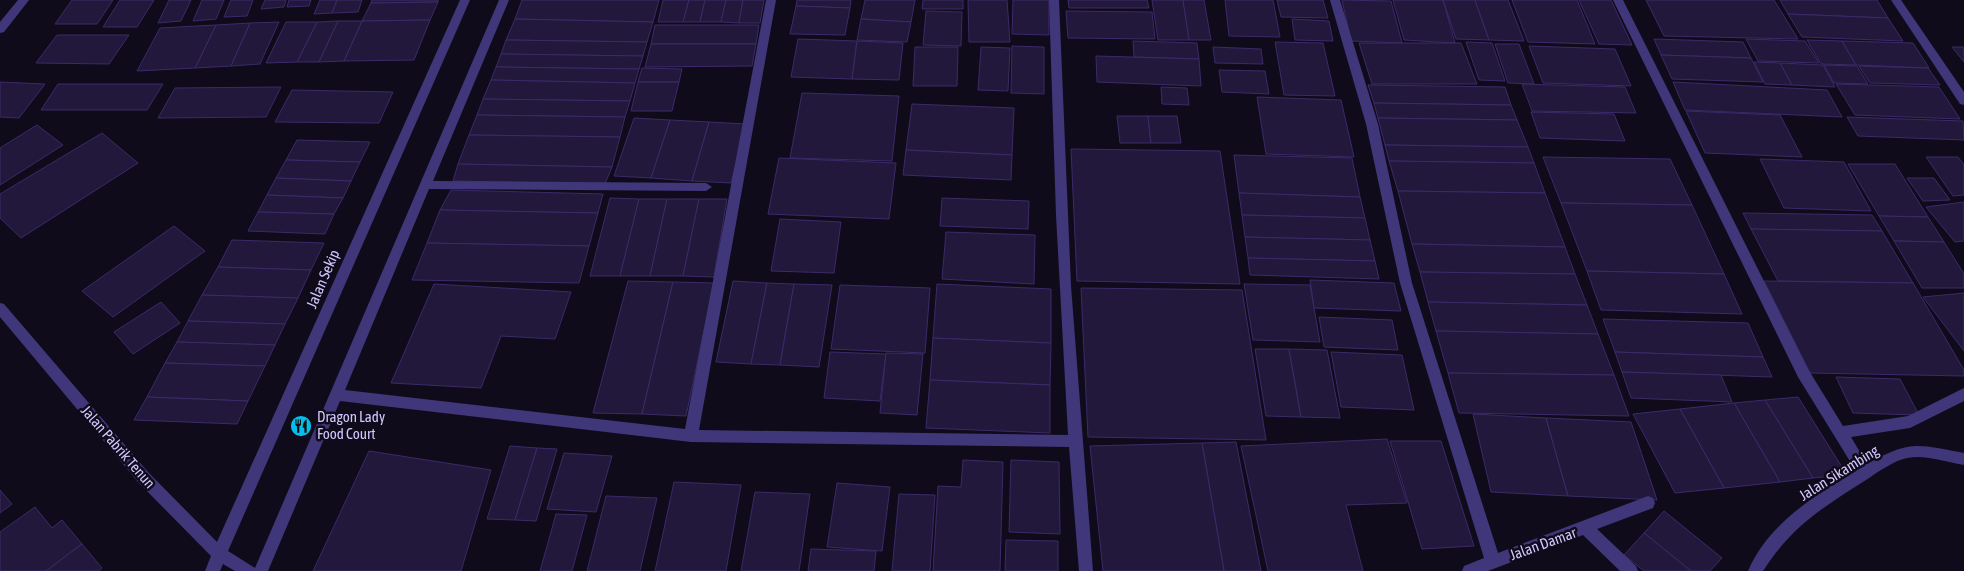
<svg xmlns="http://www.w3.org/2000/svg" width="1964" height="571" font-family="'Asap Condensed',sans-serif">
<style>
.building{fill:#22183c;stroke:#3c2a68}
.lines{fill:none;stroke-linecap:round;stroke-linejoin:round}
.minor{fill:#40377a;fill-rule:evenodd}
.labels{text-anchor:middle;stroke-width:5;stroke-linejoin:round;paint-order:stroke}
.street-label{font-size:15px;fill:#d2c7fe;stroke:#100b1b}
.poi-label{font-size:15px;fill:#d2c7fe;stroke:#100b1b;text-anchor:start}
</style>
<rect width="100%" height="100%" fill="#100b1b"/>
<!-- building -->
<g class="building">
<polygon points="72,0 113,0 97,24 55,24"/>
<polygon points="120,0 154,0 137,27 103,27"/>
<polygon points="169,0 191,0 181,21 158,23"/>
<polygon points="202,0 224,0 216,19 193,21"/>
<polygon points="231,0 253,0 247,16 224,17"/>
<polygon points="265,0 286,0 284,7 261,9"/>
<polygon points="289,0 311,0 309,6 287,7"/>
<polygon points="320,0 337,0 332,13 314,14"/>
<polygon points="337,0 362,0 358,12 332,13"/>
<polygon points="372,0 438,0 438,2 371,3"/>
<polygon points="522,0 659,0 653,22 515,19"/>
<polygon points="663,0 689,0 683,22 658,22"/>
<polygon points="689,0 705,0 700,22 683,22"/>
<polygon points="705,0 726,0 721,22 700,22"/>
<polygon points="726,0 743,0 739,23 721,22"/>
<polygon points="743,0 764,0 760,23 739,23"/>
<polygon points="797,0 851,0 850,8 796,6"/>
<polygon points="865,0 915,0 911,22 861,19"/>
<polygon points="923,0 963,0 963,9 922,9"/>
<polygon points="968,0 1007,0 1010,42 969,42"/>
<polygon points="1013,0 1049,0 1049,35 1012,34"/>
<polygon points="1068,0 1147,0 1149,8 1069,8"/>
<polygon points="1152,0 1183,0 1189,40 1158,40"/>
<polygon points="1183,0 1204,0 1211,40 1189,40"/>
<polygon points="1225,0 1273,0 1280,37 1229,36"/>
<polygon points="1277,0 1323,0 1328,18 1281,17"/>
<polygon points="1342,0 1391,1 1402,43 1351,41"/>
<polygon points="1393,0 1443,0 1455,43 1404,40"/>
<polygon points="1443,0 1475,0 1489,40 1456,39"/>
<polygon points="1475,0 1508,0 1524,41 1489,40"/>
<polygon points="1512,0 1577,0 1595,44 1528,42"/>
<polygon points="1579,0 1611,0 1632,45 1599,44"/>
<polygon points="1646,0 1774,0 1798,39 1664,36"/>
<polygon points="1780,0 1877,0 1888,18 1788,14"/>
<polygon points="438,2 430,20 362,21 371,3"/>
<polygon points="796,6 850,8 845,35 790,34"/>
<polygon points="926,11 962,12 961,46 923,45"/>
<polygon points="1066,11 1152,12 1155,39 1068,38"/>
<polygon points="1788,14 1888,18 1903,41 1802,37"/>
<polygon points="515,19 653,22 647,42 506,40"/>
<polygon points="861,19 911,22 907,42 857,40"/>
<polygon points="1292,19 1329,21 1333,41 1295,40"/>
<polygon points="430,20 414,60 344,61 362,21"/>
<polygon points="338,21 319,62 297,62 317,22"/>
<polygon points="338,21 362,21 344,61 319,62"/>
<polygon points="279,22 260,64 231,66 250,23"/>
<polygon points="286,22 317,22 297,62 266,63"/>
<polygon points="250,23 231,66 195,68 216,25"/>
<polygon points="216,25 195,68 137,71 160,28"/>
<polygon points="655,25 759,25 756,44 651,44"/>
<polygon points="57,35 129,35 109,64 36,63"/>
<polygon points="798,39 857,41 852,79 791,77"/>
<polygon points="1654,39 1743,42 1751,58 1661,55"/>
<polygon points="1746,39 1805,41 1819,63 1758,61"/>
<polygon points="506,40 647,42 643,56 501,54"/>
<polygon points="1807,40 1842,41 1856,65 1821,64"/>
<polygon points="857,41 903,43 899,80 852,79"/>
<polygon points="1133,41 1197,43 1199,59 1134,57"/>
<polygon points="1842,41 1913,43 1929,68 1856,65"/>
<polygon points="1275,42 1323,43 1335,96 1284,95"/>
<polygon points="1466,42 1492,43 1505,81 1479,80"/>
<polygon points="1359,43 1461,43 1477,84 1372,84"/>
<polygon points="651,44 756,44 752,66 645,67"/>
<polygon points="1495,44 1519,44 1534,84 1508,83"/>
<polygon points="1012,46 1044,47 1044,94 1011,93"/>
<polygon points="1529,46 1615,49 1631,86 1543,83"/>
<polygon points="915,47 958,47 957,86 913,86"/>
<polygon points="981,47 1010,48 1008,91 978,90"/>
<polygon points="1213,47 1261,49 1263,64 1215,63"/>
<polygon points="1952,47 1964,47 1964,62"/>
<polygon points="501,54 643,56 639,69 496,67"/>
<polygon points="1661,55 1751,58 1763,82 1672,79"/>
<polygon points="1096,56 1199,59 1201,86 1097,82"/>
<polygon points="1754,62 1780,63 1792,85 1765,84"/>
<polygon points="1780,63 1823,65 1835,87 1792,85"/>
<polygon points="1824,65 1857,66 1868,84 1834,83"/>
<polygon points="1859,66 1928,68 1940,85 1870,83"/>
<polygon points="496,67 639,69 635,83 491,80"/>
<polygon points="642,68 682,69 679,82 638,82"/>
<polygon points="1219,70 1265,71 1269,94 1222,92"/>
<polygon points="491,80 635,83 630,101 483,99"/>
<polygon points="0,82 45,84 19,118 0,117"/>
<polygon points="638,82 679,82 672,111 631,111"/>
<polygon points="1673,82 1827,90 1842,117 1685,110"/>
<polygon points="58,84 163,84 147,110 41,110"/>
<polygon points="1522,84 1625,87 1636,113 1532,111"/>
<polygon points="1836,84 1939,87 1960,119 1855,115"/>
<polygon points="1368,85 1505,87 1511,105 1374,103"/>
<polygon points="281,87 266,117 158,118 175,88"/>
<polygon points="1161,87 1187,88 1189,105 1162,104"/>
<polygon points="292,90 393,92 379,123 275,122"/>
<polygon points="802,93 899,96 892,161 790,158"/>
<polygon points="1257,97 1341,100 1354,157 1266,154"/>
<polygon points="483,99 630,101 625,117 477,115"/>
<polygon points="1374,103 1511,105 1517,120 1378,118"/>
<polygon points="912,104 1014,108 1012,155 906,150"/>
<polygon points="1686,111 1780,115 1802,157 1705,153"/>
<polygon points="1531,112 1614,114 1625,141 1540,138"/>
<polygon points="477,115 625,117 620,137 469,135"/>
<polygon points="1117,116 1148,116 1151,143 1120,143"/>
<polygon points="1148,116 1177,116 1181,143 1151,143"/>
<polygon points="1847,117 1963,121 1964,140 1858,136"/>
<polygon points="634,118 670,120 651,178 614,176"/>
<polygon points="1378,118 1517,120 1528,147 1385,145"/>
<polygon points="670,120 709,122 692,181 651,178"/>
<polygon points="709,122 746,124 731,183 692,181"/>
<polygon points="37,125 63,145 0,185 0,148"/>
<polygon points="102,133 138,163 21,238 0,218 0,194"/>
<polygon points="469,135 620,137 612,167 458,164"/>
<polygon points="297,140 370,142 360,162 286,160"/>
<polygon points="1385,145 1528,147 1534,163 1389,161"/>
<polygon points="1071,149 1220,151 1240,284 1077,281"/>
<polygon points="906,150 1012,155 1011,180 903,175"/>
<polygon points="1234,155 1352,158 1360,197 1239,193"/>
<polygon points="1543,157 1670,159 1692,205 1561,203"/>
<polygon points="1926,157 1958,157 1964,165 1964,195 1953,196"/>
<polygon points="779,158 896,163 889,219 768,214"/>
<polygon points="1760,159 1844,162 1871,211 1784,208"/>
<polygon points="286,160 360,162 351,181 276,178"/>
<polygon points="1389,161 1534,163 1545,193 1398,191"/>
<polygon points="458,164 612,167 605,184 453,181"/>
<polygon points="1848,164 1895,164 1928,217 1879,216"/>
<polygon points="276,178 351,181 343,198 267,195"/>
<polygon points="1907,178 1934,178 1950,200 1923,201"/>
<polygon points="451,190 603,194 598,213 440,210"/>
<polygon points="1398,191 1545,193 1565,247 1412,244"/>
<polygon points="1239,193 1360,197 1365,218 1242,215"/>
<polygon points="267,195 343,198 334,214 258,212"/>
<polygon points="610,198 639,199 620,276 590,276"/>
<polygon points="942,198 1029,201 1028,229 940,226"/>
<polygon points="639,199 667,199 650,276 620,276"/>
<polygon points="667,199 699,199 683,276 650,276"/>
<polygon points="699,199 727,199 714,277 683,276"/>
<polygon points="1964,202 1964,241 1955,242 1926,207"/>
<polygon points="1561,203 1692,205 1724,274 1587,271"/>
<polygon points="440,210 598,213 589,246 427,243"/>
<polygon points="258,212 334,214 325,234 248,231"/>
<polygon points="1743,213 1872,215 1882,231 1751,229"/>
<polygon points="1242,215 1365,218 1370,240 1245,237"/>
<polygon points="1879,216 1928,217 1944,242 1894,241"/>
<polygon points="780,219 841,222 834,273 771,271"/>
<polygon points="174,226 205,251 113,317 82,291"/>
<polygon points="1751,229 1882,231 1913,283 1778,281"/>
<polygon points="946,232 1035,235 1034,284 942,279"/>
<polygon points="1245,237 1370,240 1375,261 1248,258"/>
<polygon points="232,240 324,243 311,270 218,267"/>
<polygon points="1894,241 1944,242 1964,274 1964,288 1922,288"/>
<polygon points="427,243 589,246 579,283 412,280"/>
<polygon points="1412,244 1565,247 1575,274 1420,272"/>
<polygon points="1248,258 1375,261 1379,279 1250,275"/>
<polygon points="218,267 311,270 298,298 202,295"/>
<polygon points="1587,271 1724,274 1742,314 1601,310"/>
<polygon points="1420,272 1575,274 1587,305 1428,302"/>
<polygon points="1310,280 1394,283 1401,311 1314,308"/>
<polygon points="628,281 673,282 642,414 593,413"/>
<polygon points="733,281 767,283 751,364 716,362"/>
<polygon points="1764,281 1913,283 1964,370 1964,376 1810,373"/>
<polygon points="673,282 714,283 686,416 642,414"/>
<polygon points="767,283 794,284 780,365 751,364"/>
<polygon points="434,284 571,292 555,339 501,336 481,388 391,383"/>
<polygon points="794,284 832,285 819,367 780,365"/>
<polygon points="937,284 1051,289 1051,343 933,338"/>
<polygon points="1244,284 1310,285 1320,342 1253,340"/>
<polygon points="840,285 930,288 925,353 831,349"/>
<polygon points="1081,288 1242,290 1266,440 1088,437"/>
<polygon points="1964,293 1964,351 1923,297"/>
<polygon points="202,295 298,298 285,324 188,321"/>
<polygon points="161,302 180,323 133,354 114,332"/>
<polygon points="1428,302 1587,305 1598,334 1436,331"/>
<polygon points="1319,317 1392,320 1398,350 1324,347"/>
<polygon points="1603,319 1748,323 1763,357 1615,352"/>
<polygon points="188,321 285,324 275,345 177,342"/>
<polygon points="1436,331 1598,334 1614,375 1448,373"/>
<polygon points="933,338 1051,343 1050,385 930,380"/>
<polygon points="177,342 275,345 265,366 165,363"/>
<polygon points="1255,349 1289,349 1301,417 1266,416"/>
<polygon points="1289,349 1327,350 1340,418 1301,417"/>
<polygon points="830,352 886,354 880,401 824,398"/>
<polygon points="1331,352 1402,355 1414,410 1341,407"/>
<polygon points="1615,352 1763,357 1772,377 1622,372"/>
<polygon points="886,353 923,354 917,415 880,413"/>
<polygon points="165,363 265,366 248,401 147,397"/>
<polygon points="1622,372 1721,375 1732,402 1631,398"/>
<polygon points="1448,373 1614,375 1629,416 1459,413"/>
<polygon points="1836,377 1900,379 1919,415 1853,413"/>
<polygon points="930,380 1050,385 1050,433 926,428"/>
<polygon points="147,397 248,401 237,424 134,420"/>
<polygon points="1798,397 1847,475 1813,478 1765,400"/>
<polygon points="1765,400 1813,478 1780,482 1734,403"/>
<polygon points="1734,403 1780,482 1724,488 1680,409"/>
<polygon points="1680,409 1724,488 1675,493 1633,414"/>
<polygon points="1473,414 1546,418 1568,496 1491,492"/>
<polygon points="1546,418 1631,422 1657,500 1568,496"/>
<polygon points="1387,439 1407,503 1346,505 1363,571 1268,571 1241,446"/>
<polygon points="1390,441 1441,441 1474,546 1422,549"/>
<polygon points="1236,442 1261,571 1224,571 1202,443"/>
<polygon points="1202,443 1224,571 1103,571 1090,446"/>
<polygon points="510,446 537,448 515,520 487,519"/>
<polygon points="537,448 557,449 536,521 515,520"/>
<polygon points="369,451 491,470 461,571 313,571"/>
<polygon points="564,453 612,456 596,512 547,509"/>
<polygon points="963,460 1003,462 1000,571 933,571 938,486 961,487"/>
<polygon points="1011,460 1059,462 1060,534 1009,532"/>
<polygon points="674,482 741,485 726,571 655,571"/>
<polygon points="837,483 890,487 882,551 827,547"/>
<polygon points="0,490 12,504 0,513"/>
<polygon points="755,492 810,494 799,571 741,571"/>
<polygon points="899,494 935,495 930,571 892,571"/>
<polygon points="606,496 657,498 640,571 587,571"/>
<polygon points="35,507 52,528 62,520 82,544 46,571 0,571 0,532"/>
<polygon points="1664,511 1722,558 1710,571 1691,571 1644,533"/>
<polygon points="556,514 587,515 572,571 540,571"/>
<polygon points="1644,533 1691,571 1644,571 1624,555"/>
<polygon points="1006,540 1058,541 1058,571 1005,571"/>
<polygon points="82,544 102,568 99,571 46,571"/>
<polygon points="811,549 876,551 874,571 808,571"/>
</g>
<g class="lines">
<!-- minor -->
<g class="minor">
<polygon points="18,0 29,0 4,32 0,33 0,22"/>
<polygon points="460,0 470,0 228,551 255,568 499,0 509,0 433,181 706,183 712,187 706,191 429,189 345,390 685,429 766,0 776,0 699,430 1068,435 1056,215 1049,0 1059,0 1071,286 1093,571 1079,571 1069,447 691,442 340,401 268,571 235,571 223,564 220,571 205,571 211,556 138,482 0,317 0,303 4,304 148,472 217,542"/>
<polygon points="1330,0 1340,0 1378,124 1412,283 1498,553 1648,496 1653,498 1655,503 1653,508 1597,529 1636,566 1638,571 1620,571 1583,535 1488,571 1462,571 1464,566 1484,558 1400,283 1366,124"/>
<path d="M1613,0H1623L1808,369L1843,426L1908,416L1964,388V401L1910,428L1851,437L1867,464C1910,440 1917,444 1964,453V465C1946,462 1925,454 1907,458C1893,461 1878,472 1866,480C1822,508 1792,526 1763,571H1748C1768,524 1814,496 1856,471L1798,377Z"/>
<polygon points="1891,0 1901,0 1964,92 1964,105 1960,104"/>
</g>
</g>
<!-- icons -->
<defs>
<g id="restaurant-disc" transform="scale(1.125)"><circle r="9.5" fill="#04bfed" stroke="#100b1b"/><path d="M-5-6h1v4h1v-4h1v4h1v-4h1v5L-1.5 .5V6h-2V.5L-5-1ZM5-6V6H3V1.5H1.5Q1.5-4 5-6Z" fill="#111"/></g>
</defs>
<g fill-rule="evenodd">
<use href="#restaurant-disc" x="301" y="426"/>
</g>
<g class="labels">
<!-- street labels -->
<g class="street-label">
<text transform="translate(323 279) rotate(-67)" y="5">Jalan Sekip</text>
<text transform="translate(118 447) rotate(49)" y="5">Jalan Pabrik Tenun</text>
<text transform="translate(1839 473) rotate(-32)" y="5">Jalan Sikambing</text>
<text transform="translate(1543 544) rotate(-20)" y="5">Jalan Damar</text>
</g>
<!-- poi labels -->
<g class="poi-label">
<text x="317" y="422">Dragon Lady<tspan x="317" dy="17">Food Court</tspan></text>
</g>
</g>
</svg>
